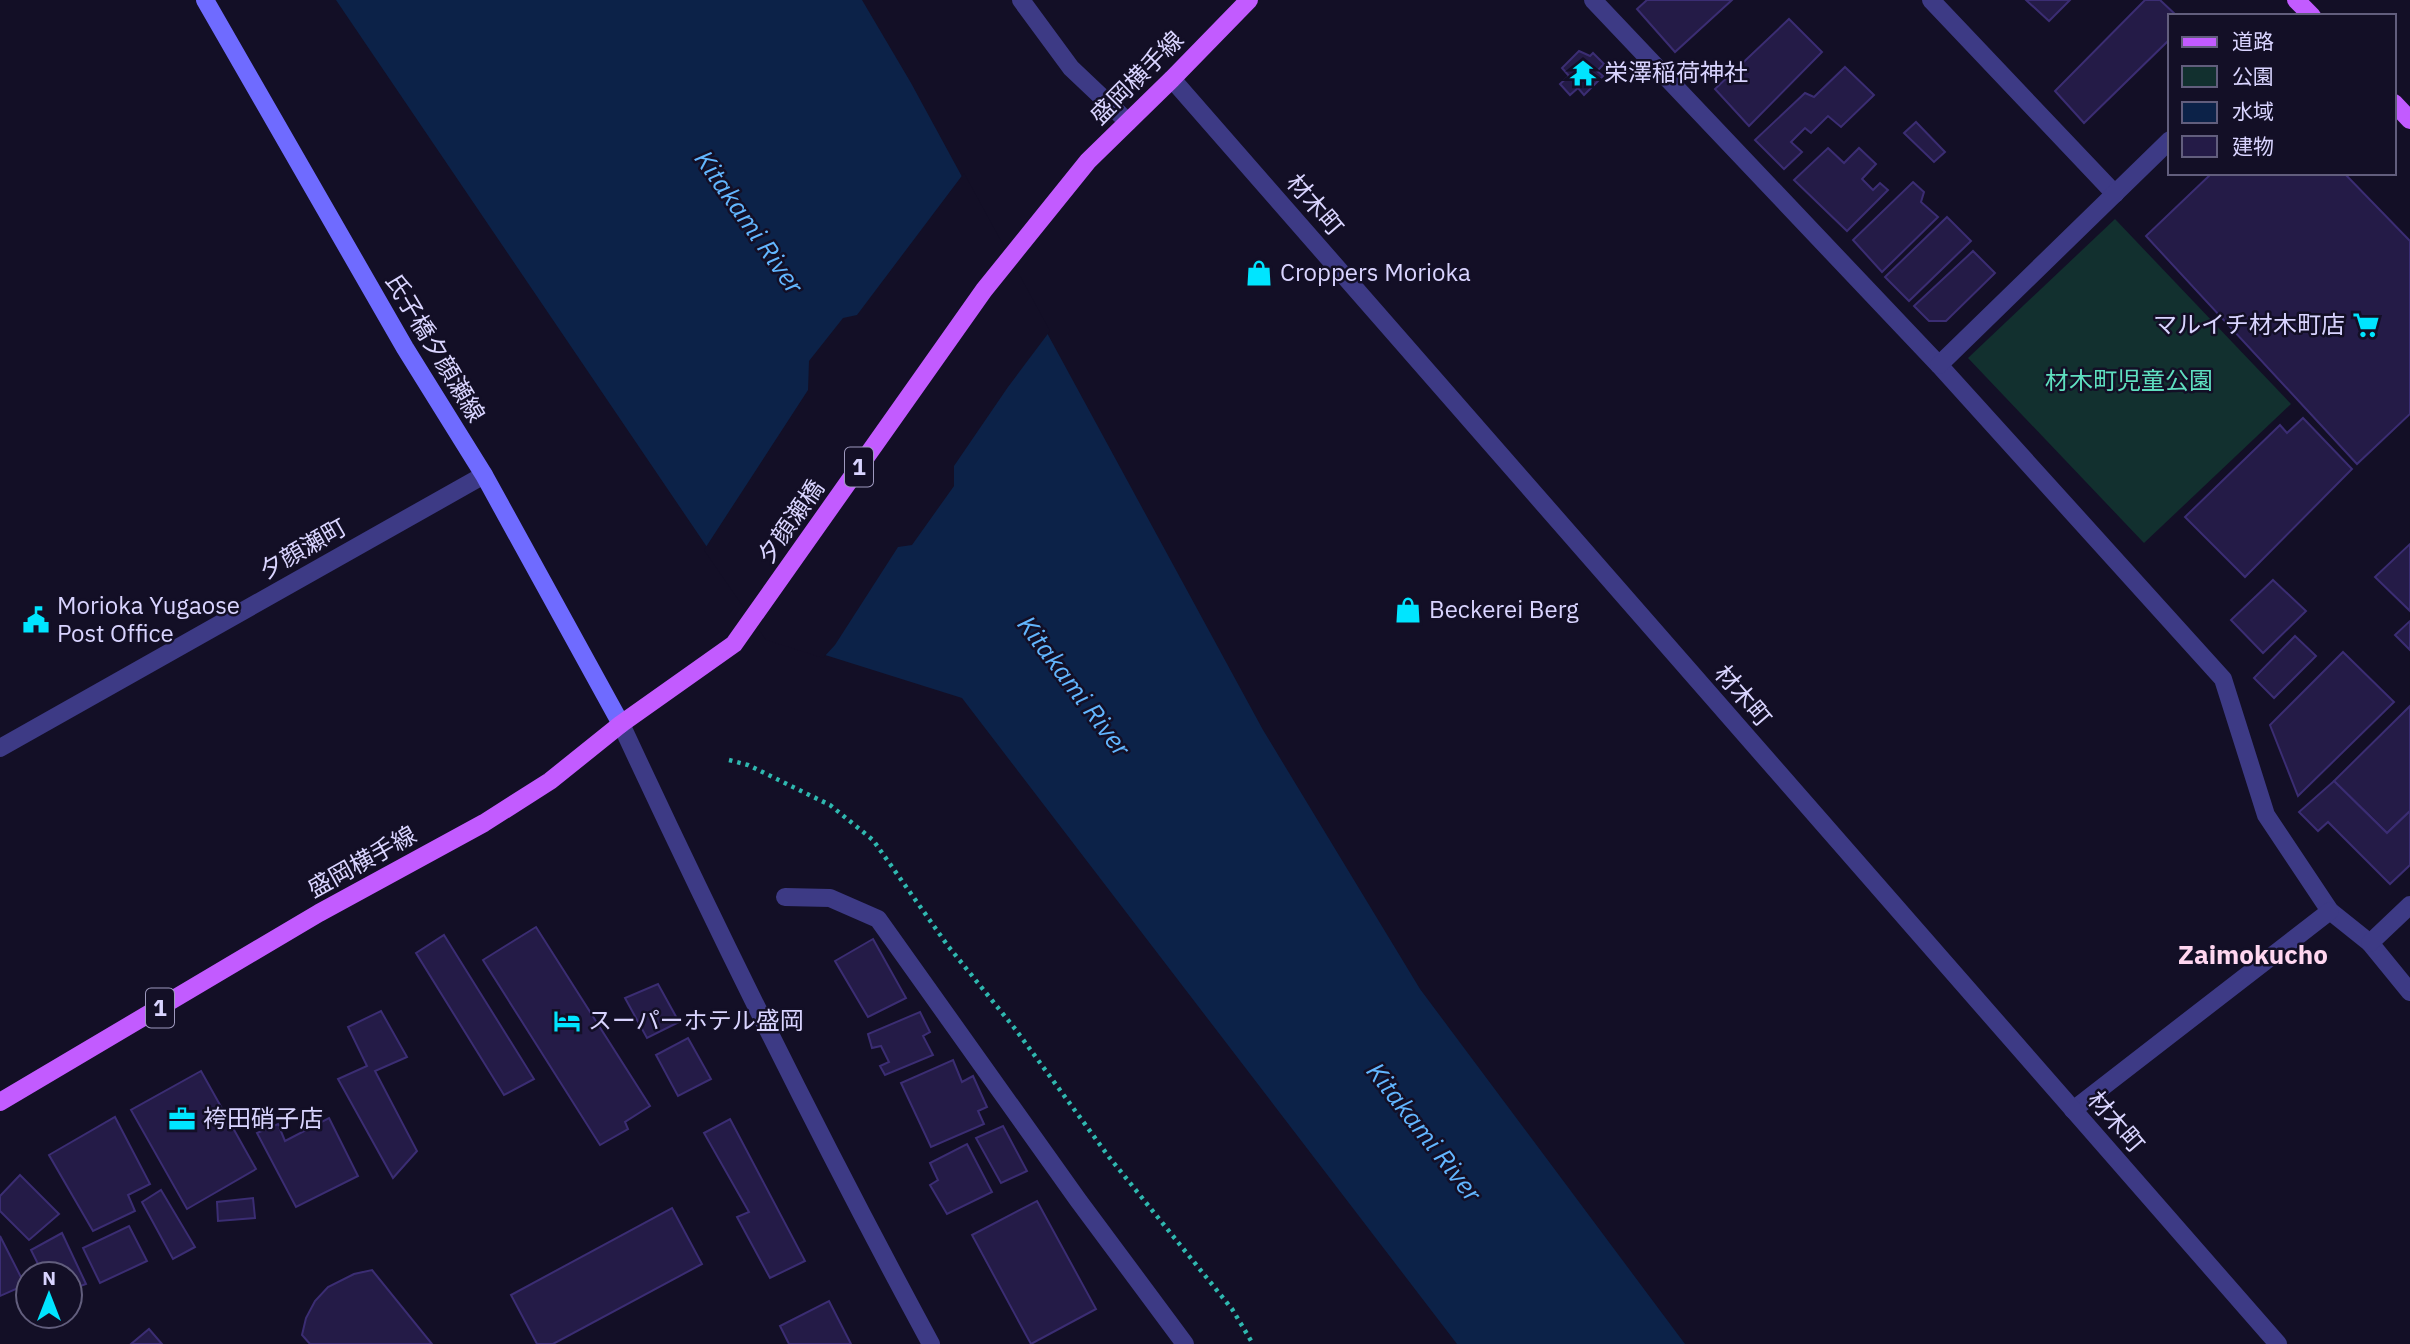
<svg xmlns="http://www.w3.org/2000/svg" width="2410" height="1344" font-family="'IBM Plex Sans','Noto Sans JP',sans-serif">
<style>
.green{fill:#12302f}
.water{fill:#0c2248}
.pier{fill:#130f26}
.building{fill:#241b47;stroke:#3b2d73;stroke-width:2}
.lines{fill:none;stroke-linecap:round;stroke-linejoin:round}
.path{stroke:#2fb8b0;stroke-width:4.5;stroke-dasharray:3.5 5;stroke-linecap:butt}
.service{stroke:#3d3a85;stroke-width:18}
.pedestrian{stroke:#3d3a85;stroke-width:18}
.minor{stroke:#3d3a85;stroke-width:18}
.tertiary{stroke:#3d3a85;stroke-width:18}
.secondary{stroke:#6f6bff;stroke-width:18}
.primary{stroke:#c25bff;stroke-width:18}
.labels{text-anchor:middle;stroke-width:5;stroke-linejoin:round;paint-order:stroke}
.shield{fill:#130f26;stroke:#9e99be;stroke-width:2}
.shield-label{font-size:23px;font-weight:bold;fill:#d9d4ff}
.poi-label{font-size:24px;fill:#d9d4ff;stroke:#130f26;text-anchor:start}
.street-label{font-size:24px;fill:#d9d4ff;stroke:#130f26}
.park-label{font-size:24px;fill:#5fe0c0;stroke:#130f26}
.water-label{font-size:26px;font-style:italic;fill:#62b6ff;stroke:#130f26}
.neighbourhood-label{font-size:26px;font-weight:bold;fill:#ffd6f0;stroke:#130f26}
</style>
<rect width="100%" height="100%" fill="#130f26"/>
<!-- green -->
<polygon class="green" points="2115,219 2291,404 2144,543 1968,358"/>
<!-- water -->
<polygon class="water" points="336,0 862,0 911,83 1263,730 1420,989 1685,1344 1457,1344 962,698 768,637"/>
<!-- pier -->
<polygon class="pier" points="964,173 1050,331 1008,387 954,466 954,486 912,545 898,547 835,645 823,658 766,640 704,550 808,390 809,361 843,318 857,315"/>
<!-- building -->
<g class="building">
<polygon points="1647,0 1732,0 1675,52 1637,9"/>
<polygon points="2026,0 2070,0 2049,21"/>
<polygon points="2145,0 2160,0 2177,16 2170,16 2170,39 2084,123 2055,91"/>
<polygon points="1789,19 1822,52 1749,126 1715,89"/>
<polygon points="1579,51 1590,56 1593,53 1604,64 1597,71 1603,76 1584,95 1578,88 1570,95 1560,84 1569,76 1562,68"/>
<polygon points="1845,67 1874,95 1841,127 1828,116 1811,133 1805,128 1791,142 1802,152 1784,169 1755,140 1805,93 1814,97"/>
<polygon points="1916,122 1945,152 1934,162 1904,133"/>
<polygon points="1828,148 1844,163 1859,148 1876,164 1862,179 1873,190 1880,183 1888,190 1847,231 1794,180"/>
<polygon points="2212,173 2344,173 2410,241 2410,414 2357,464 2146,236"/>
<polygon points="1913,182 1924,192 1921,202 1938,217 1882,272 1853,240"/>
<polygon points="1947,217 1971,241 1909,301 1885,277"/>
<polygon points="1973,251 1995,273 1946,321 1929,321 1914,306"/>
<polygon points="2303,418 2352,469 2245,577 2185,517 2280,425 2287,433"/>
<polygon points="2410,544 2410,611 2375,577"/>
<polygon points="2273,580 2306,611 2263,653 2231,620"/>
<polygon points="2410,621 2410,650 2395,635"/>
<polygon points="2295,636 2316,656 2274,698 2254,678"/>
<polygon points="2343,652 2394,702 2298,796 2270,725"/>
<polygon points="2410,706 2410,811 2387,833 2334,781"/>
<polygon points="2334,781 2387,833 2410,811 2410,865 2390,884 2328,822 2318,831 2299,812"/>
<polygon points="536,927 650,1106 625,1122 628,1129 600,1145 483,960"/>
<polygon points="444,935 534,1079 504,1095 416,953"/>
<polygon points="873,939 906,998 868,1017 835,961"/>
<polygon points="658,984 679,1022 647,1038 625,998"/>
<polygon points="381,1011 407,1057 375,1071 417,1151 393,1178 338,1079 367,1066 348,1027"/>
<polygon points="920,1012 930,1032 923,1036 933,1055 885,1075 880,1066 889,1062 881,1046 872,1048 868,1034"/>
<polygon points="688,1038 711,1079 678,1096 656,1055"/>
<polygon points="953,1060 962,1082 973,1076 987,1107 978,1111 984,1124 931,1147 901,1083"/>
<polygon points="201,1071 256,1169 187,1209 131,1110"/>
<polygon points="115,1117 150,1184 128,1195 135,1211 93,1231 49,1155"/>
<polygon points="329,1118 358,1176 296,1207 257,1133 278,1124 285,1141"/>
<polygon points="730,1119 805,1261 770,1278 737,1217 749,1212 704,1133"/>
<polygon points="1003,1126 1027,1171 1001,1183 976,1138"/>
<polygon points="967,1144 992,1192 947,1214 930,1185 938,1180 930,1163"/>
<polygon points="20,1175 59,1214 29,1240 0,1211 0,1196"/>
<polygon points="161,1190 195,1247 173,1259 142,1202"/>
<polygon points="253,1198 255,1218 218,1221 217,1202"/>
<polygon points="1037,1201 1096,1309 1031,1344 972,1235"/>
<polygon points="672,1208 702,1264 553,1344 537,1344 511,1295"/>
<polygon points="129,1226 147,1261 100,1283 83,1248"/>
<polygon points="62,1233 86,1284 70,1290 70,1274 43,1274 31,1250"/>
<polygon points="0,1236 25,1285 0,1296"/>
<polygon points="372,1270 432,1344 310,1344 302,1335 306,1318 315,1301 328,1287 354,1274"/>
<polygon points="829,1301 851,1344 789,1344 780,1326"/>
<polygon points="149,1329 162,1344 131,1344"/>
</g>
<g class="lines">
<!-- path -->
<polyline class="path" points="729,760 748,765 830,805 873,840 948,946 1016,1030 1109,1157 1232,1309 1253,1344"/>
<!-- service -->
<polyline class="service" points="1931,0 2115,194"/>
<!-- pedestrian -->
<polyline class="pedestrian" points="785,897 830,898 878,919 1078,1200 1185,1344"/>
<!-- minor -->
<g class="minor">
<polyline points="1021,0 1071,68 1128,122"/>
<polyline points="1593,0 1939,365 2223,679 2266,815 2330,911 2370,943 2410,992"/>
<polyline points="1939,365 2170,140"/>
<polyline points="0,748 484,475"/>
<polyline points="2370,943 2410,905"/>
<polyline points="2073,1110 2330,911"/>
</g>
<!-- tertiary -->
<g class="tertiary">
<polyline points="1172,79 2278,1344"/>
<path d="M621,724C718,933 821,1141 931,1344"/>
</g>
<!-- secondary -->
<polyline class="secondary" points="205,0 405,348 484,475 621,724"/>
<!-- primary -->
<g class="primary">
<polyline points="2296,0 2312,16"/>
<polyline points="2394,103 2410,120"/>
<polyline points="0,1102 319,913 484,823 550,781 621,724 734,644 984,290 1088,161 1172,79 1249,0"/>
</g>
</g>
<!-- icons -->
<defs>
<g id="temple-bare" transform="scale(2.1)"><path d="M0-6L5-2H3V0L6.5 2.5H4V6H1.5V3h-3V6H-4V2.5H-6.5L-3 0V-2H-5Z" fill="#00e5ff" stroke="#130f26" stroke-width="2.5" paint-order="stroke"/></g>
<g id="shop-bare" transform="scale(2.1)"><path d="M-5-2.5h2.3a2.7 3.5 0 0 1 5.4 0H5L5.5 6h-11ZM-1.5-2.5h3a1.5 2.3 0 0 0-3 0Z" fill="#00e5ff" stroke="#130f26" stroke-width="2.5" paint-order="stroke"/></g>
<g id="supermarket-bare" transform="scale(2.1)"><path d="M-6-5.5h2.5l.6 2H6L4.5 2H-2.5L-4.4-4H-6ZM-1.5 3.2a1.3 1.3 0 1 0 .1 0ZM3 3.2a1.3 1.3 0 1 0 .1 0Z" fill="#00e5ff" stroke="#130f26" stroke-width="2.5" paint-order="stroke"/></g>
<g id="civic-bare" transform="scale(2.1)"><path d="M-.6-6.5H3V-4.5H.6V-3L4-1V1h2V6H-6V1h2V-1L-.6-3ZM-1.2 2.5V6h2.4V2.5Z" fill="#00e5ff" stroke="#130f26" stroke-width="2.5" paint-order="stroke"/></g>
<g id="hotel-bare" transform="scale(2.1)"><path d="M-6-4.5h1.5V1H6V5H4.5V3h-9V5H-6ZM-4 0a1.8 1.8 0 1 1 3.6 0ZM.5 0V-2.5h3Q6-2.5 6 0Z" fill="#00e5ff" stroke="#130f26" stroke-width="2.5" paint-order="stroke"/></g>
<g id="office-bare" transform="scale(2.1)"><path d="M-6-3h4V-5.5h4V-3h4V5H-6ZM-1-4.5V-3h2v-1.5ZM-6 0V1H6V0Z" fill="#00e5ff" stroke="#130f26" stroke-width="2.5" paint-order="stroke"/></g>
</defs>
<g fill-rule="evenodd">
<use href="#temple-bare" x="1583" y="73"/>
<use href="#shop-bare" x="1259" y="273"/>
<use href="#supermarket-bare" x="2366" y="325"/>
<use href="#shop-bare" x="1408" y="610"/>
<use href="#civic-bare" x="36" y="620"/>
<use href="#hotel-bare" x="567" y="1021"/>
<use href="#office-bare" x="182" y="1119"/>
</g>
<g class="labels">
<!-- shield labels -->
<g class="shield">
<rect x="845" y="447.5" width="28" height="39" rx="5"/>
<rect x="146" y="988.5" width="28" height="39" rx="5"/>
</g>
<g class="shield-label">
<text x="859" y="475">1</text>
<text x="160" y="1016">1</text>
</g>
<!-- poi labels -->
<g class="poi-label">
<text x="1604" y="81">栄澤稲荷神社</text>
<text x="1280" y="281">Croppers Morioka</text>
<text x="2345" y="333" text-anchor="end">マルイチ材木町店</text>
<text x="57" y="614">Morioka Yugaose<tspan x="57" dy="28">Post Office</tspan></text>
<text x="1429" y="618">Beckerei Berg</text>
<text x="588" y="1029">スーパーホテル盛岡</text>
<text x="203" y="1127">袴田硝子店</text>
</g>
<!-- street labels -->
<g class="street-label">
<text transform="translate(1137 78) rotate(-45)" y="8">盛岡横手線</text>
<text transform="translate(1315 205) rotate(49)" y="8">材木町</text>
<text transform="translate(435 348) rotate(59)" y="8">氏子橋夕顔瀬線</text>
<text transform="translate(791 522) rotate(-55)" y="8">夕顔瀬橋</text>
<text transform="translate(303 549) rotate(-30)" y="8">夕顔瀬町</text>
<text transform="translate(1743 696) rotate(49)" y="8">材木町</text>
<text transform="translate(362 862) rotate(-29)" y="8">盛岡横手線</text>
<text transform="translate(2116 1122) rotate(49)" y="8">材木町</text>
</g>
<!-- park labels -->
<g class="park-label">
<text x="2129" y="389">材木町児童公園</text>
</g>
<!-- water labels -->
<g class="water-label">
<text transform="translate(749 222) rotate(55)" y="9">Kitakami River</text>
<text transform="translate(1074 686) rotate(53)" y="9">Kitakami River</text>
<text transform="translate(1424 1132) rotate(52)" y="9">Kitakami River</text>
</g>
<!-- neighbourhood labels -->
<g class="neighbourhood-label">
<text x="2253" y="964">Zaimokucho</text>
</g>
</g>
<!-- legend -->
<rect x="2168" y="14" width="228" height="161" fill="#130f26" stroke="#625e7d" stroke-width="2"/>
<rect x="2182" y="37" width="35" height="10" fill="#c25bff" stroke="#625e7d" stroke-width="2"/>
<text x="2232" y="49" font-size="21" fill="#d9d4ff">道路</text>
<rect x="2182" y="66" width="35" height="21" fill="#12302f" stroke="#625e7d" stroke-width="2"/>
<text x="2232" y="84" font-size="21" fill="#d9d4ff">公園</text>
<rect x="2182" y="102" width="35" height="21" fill="#0c2248" stroke="#625e7d" stroke-width="2"/>
<text x="2232" y="119" font-size="21" fill="#d9d4ff">水域</text>
<rect x="2182" y="136" width="35" height="21" fill="#241b47" stroke="#625e7d" stroke-width="2"/>
<text x="2232" y="154" font-size="21" fill="#d9d4ff">建物</text>
<!-- north arrow -->
<g transform="translate(49 1295)"><circle r="33" fill="#130f26" stroke="#625e7d" stroke-width="2"/>
<path d="M0-5L12 26L0 18L-12 26Z" fill="#00e5ff"/>
<text y="-10" font-size="19" font-weight="bold" text-anchor="middle" fill="#d9d4ff">N</text>
</g>
</svg>
